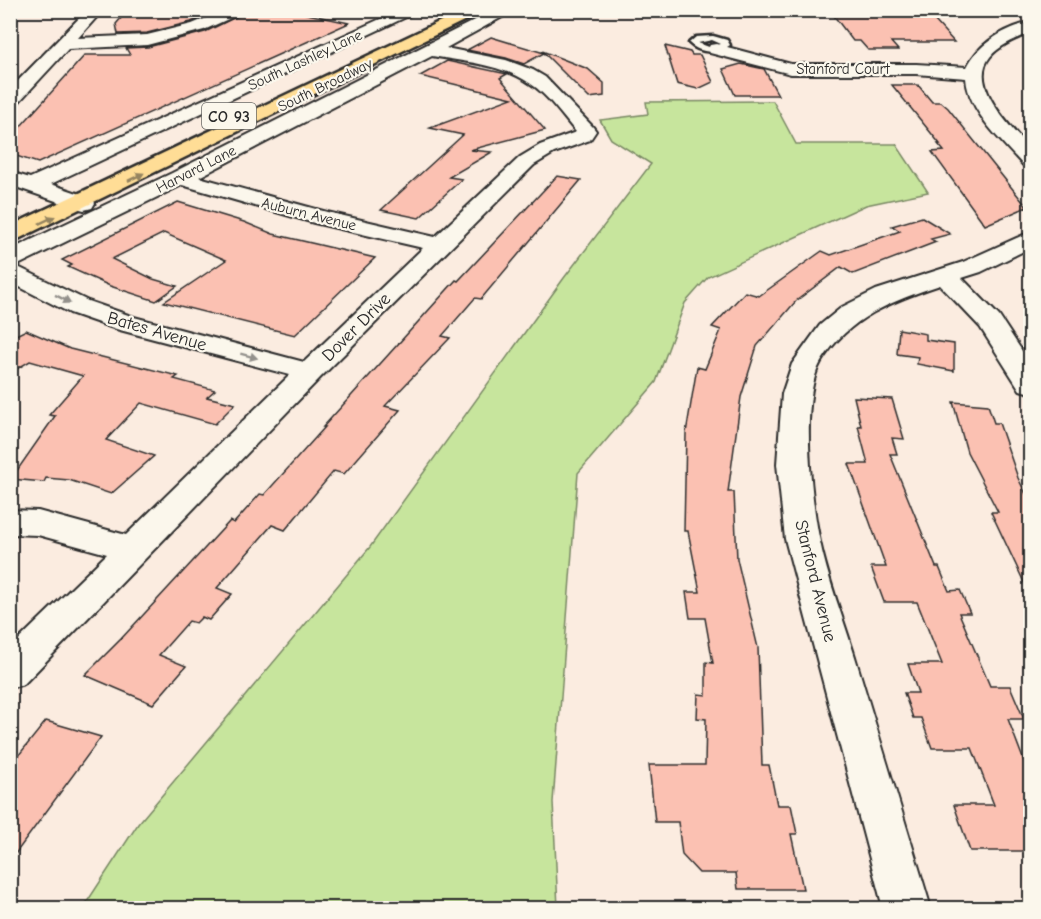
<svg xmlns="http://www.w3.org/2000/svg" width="1041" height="919" font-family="'Comic Neue',sans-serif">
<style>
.green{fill:#c7e59d;stroke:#798864;stroke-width:1.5}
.building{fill:#fbc1b2;stroke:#2b2b2b;stroke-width:1.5}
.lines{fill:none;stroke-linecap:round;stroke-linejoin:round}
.lane-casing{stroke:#2b2b2b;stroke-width:5}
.street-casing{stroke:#2b2b2b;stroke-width:4}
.primary-casing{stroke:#2b2b2b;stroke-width:5}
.lane{fill:#fbf7ec;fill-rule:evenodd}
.street{fill:#fbf7ec;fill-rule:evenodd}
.primary{fill:#ffdd96;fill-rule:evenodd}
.oneway{fill:#958460}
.oneway2{fill:#93918c}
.labels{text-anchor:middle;stroke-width:4.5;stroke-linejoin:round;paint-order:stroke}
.far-street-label{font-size:15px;fill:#2b2b2b;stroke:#fbf7ec}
.shield{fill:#fbf7ec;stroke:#696865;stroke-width:1.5}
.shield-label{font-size:16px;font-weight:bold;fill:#2b2b2b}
.street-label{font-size:18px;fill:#2b2b2b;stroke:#fbf7ec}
</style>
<rect width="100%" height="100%" fill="#fbece0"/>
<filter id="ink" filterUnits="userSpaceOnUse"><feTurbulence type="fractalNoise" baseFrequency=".0167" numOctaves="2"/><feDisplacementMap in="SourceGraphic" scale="12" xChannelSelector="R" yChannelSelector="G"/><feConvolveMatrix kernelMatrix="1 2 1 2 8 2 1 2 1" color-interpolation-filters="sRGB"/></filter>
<g filter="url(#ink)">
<!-- green -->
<polygon class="green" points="773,101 796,144 896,144 928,192 866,205 708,277 685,303 656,382 578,473 553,802 558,908 83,908 138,824 370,547 564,278 651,164 611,139 600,120 648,114 646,102"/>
<!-- building -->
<g class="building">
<polygon points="128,10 219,10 191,22 147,33 118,34 116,24"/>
<polygon points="250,10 289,10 349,23 38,163 10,154 10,138 85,55 130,55 126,48 148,47 205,32"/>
<polygon points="925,10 954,42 891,42 898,50 868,50 860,41 853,41 831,12"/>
<polygon points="491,37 544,53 524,64 506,58 467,50"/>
<polygon points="665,46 690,52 692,55 700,55 713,82 698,89 677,84"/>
<polygon points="542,51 588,69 604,83 604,96 589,98"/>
<polygon points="447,61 507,74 500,78 545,130 470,150 492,152 449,177 462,179 419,218 381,210 463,135 430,128 512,98 420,76"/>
<polygon points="741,64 764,69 778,95 735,95 723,69"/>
<polygon points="892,85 918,85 932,102 941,102 948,108 1027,207 985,225 932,152 944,151 938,144 940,144"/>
<polygon points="557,176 581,180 481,299 475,298 442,336 450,338 385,406 400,410 344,474 334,471 285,530 272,525 217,588 232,594 209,620 202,617 196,623 189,621 159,655 186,666 153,704 85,675 121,639 230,521 234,523 260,494 264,495 325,427 323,427 456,280 458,281"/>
<polygon points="178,202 244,222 273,234 375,258 295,335 164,302 226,260 164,233 112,259 153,279 177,286 156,301 110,286 68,267 72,265 62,260"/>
<polygon points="922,217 950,234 931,239 936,242 853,274 841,267 796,301 757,346 741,397 728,492 734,492 737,559 758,648 762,765 769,765 777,805 791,805 797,834 791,834 803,889 738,889 736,873 699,873 682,855 678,822 655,822 649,765 705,765 706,719 697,718 698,694 706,695 706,662 713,663 705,618 690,618 686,592 700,592 688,531 684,531 686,433 697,367 705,369 721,330 712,327 745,292 759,296 822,251 831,255 900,231 892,226"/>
<polygon points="899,329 926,334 926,340 954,344 954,371 917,364 918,357 897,354"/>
<polygon points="26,330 70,349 178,376 174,379 215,390 207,397 235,404 215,424 141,403 106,440 154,456 111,494 69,480 46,478 44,482 11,479 55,416 49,415 83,376 30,361 10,373 10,338"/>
<polygon points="854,397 892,399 904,439 892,438 897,454 890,454 936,567 939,567 949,591 960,590 970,613 959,613 990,686 1010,686 1024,719 1008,719 1030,777 1030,851 970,851 954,805 994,805 972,748 932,748 921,718 913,718 904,693 918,693 908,664 942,664 917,602 884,602 871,567 886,567 849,464 868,464 858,426 861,426"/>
<polygon points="953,402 988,405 994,423 999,423 1018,478 1030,502 1030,595 991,512 998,512 967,452"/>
<polygon points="46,721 101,737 10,861 10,766"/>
</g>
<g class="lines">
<!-- lane casing -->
<g class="lane-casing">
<path id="lane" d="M713,36L727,40L730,45C718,54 700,54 689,43L696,37ZM712,40L721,44L709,47L698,43Z"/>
</g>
<!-- street casing -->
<g class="street-casing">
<g id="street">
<polygon points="87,10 103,10 78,38 147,35 192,24 226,10 248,10 204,30 147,45 68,49 17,104 10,105 10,89"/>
<polygon points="400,10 421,10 51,184 92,198 95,203 92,208 84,210 76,208 10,185 10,172 30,178"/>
<path d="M495,10H515L446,48L506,60L533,70L545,77L593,127L596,131L590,140L554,153L534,165L320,378L24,684L10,688V648L107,554L38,535L10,534V510L38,511L126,535L290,375L116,329L70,313L10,282V250L172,173ZM432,56C465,62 502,64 531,84C548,95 562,116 576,132L540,145L520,157L435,237L327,212L199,177ZM182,185L314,223L423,248L304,362L134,317L88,301L16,266Z"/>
<path d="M1030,22V33C1016,39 1000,45 990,57C967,85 1013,129 1030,149V167L1023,165C1002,141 968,111 966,78L916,74H791L710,53L708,49L710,45L716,44L791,64H916L967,67C979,43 1004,29 1030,22Z"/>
<path d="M1030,232V248L981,272L962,278L999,316L1030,363V393L1020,390L980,327L940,285C892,301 849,317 821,362C800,398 811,497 819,537C827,578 844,620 856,660C881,742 906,825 931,908H883L785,539L777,464L782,394L792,364L820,325L842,307L876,290L963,262Z"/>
</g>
</g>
<!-- primary casing -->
<g class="primary-casing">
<polygon id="primary" points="464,10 486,10 10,243 10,226"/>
</g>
<!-- lane -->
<use href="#lane" class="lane"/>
<!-- street -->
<use href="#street" class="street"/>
<!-- primary -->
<use href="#primary" class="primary"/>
</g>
<!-- one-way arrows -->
<defs><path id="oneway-solid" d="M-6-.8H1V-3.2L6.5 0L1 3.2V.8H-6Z" transform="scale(1.5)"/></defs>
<g class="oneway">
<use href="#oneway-solid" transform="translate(136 177) rotate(-26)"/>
<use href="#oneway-solid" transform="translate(47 220) rotate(-25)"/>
</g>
<g class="oneway2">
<use href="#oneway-solid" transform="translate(63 299) rotate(27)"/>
<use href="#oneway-solid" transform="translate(249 356) rotate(15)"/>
</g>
</g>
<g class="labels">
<!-- far-street labels -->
<g class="far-street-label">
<text transform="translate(305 60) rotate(-25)" y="5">South Lashley Lane</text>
<text x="843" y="74">Stanford Court</text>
<text transform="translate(325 85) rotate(-26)" y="5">South Broadway</text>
<text transform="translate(196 169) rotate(-27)" y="5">Harvard Lane</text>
<text transform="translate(309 214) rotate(14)" y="5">Auburn Avenue</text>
</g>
<!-- shield labels -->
<rect class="shield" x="202" y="103" width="54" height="26" rx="4.5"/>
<g class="shield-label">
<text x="229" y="122">CO 93</text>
</g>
<!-- street labels -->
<g class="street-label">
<text transform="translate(356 327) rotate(-45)" y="6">Dover Drive</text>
<text transform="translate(157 331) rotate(16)" y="6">Bates Avenue</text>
<text transform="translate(816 581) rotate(76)" y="6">Stanford Avenue</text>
</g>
</g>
<!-- margin -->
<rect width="1041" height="919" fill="none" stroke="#fbf7ec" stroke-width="36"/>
<rect x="18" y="18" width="1005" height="883" fill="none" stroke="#2b2b2b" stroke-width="2" filter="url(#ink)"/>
</svg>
